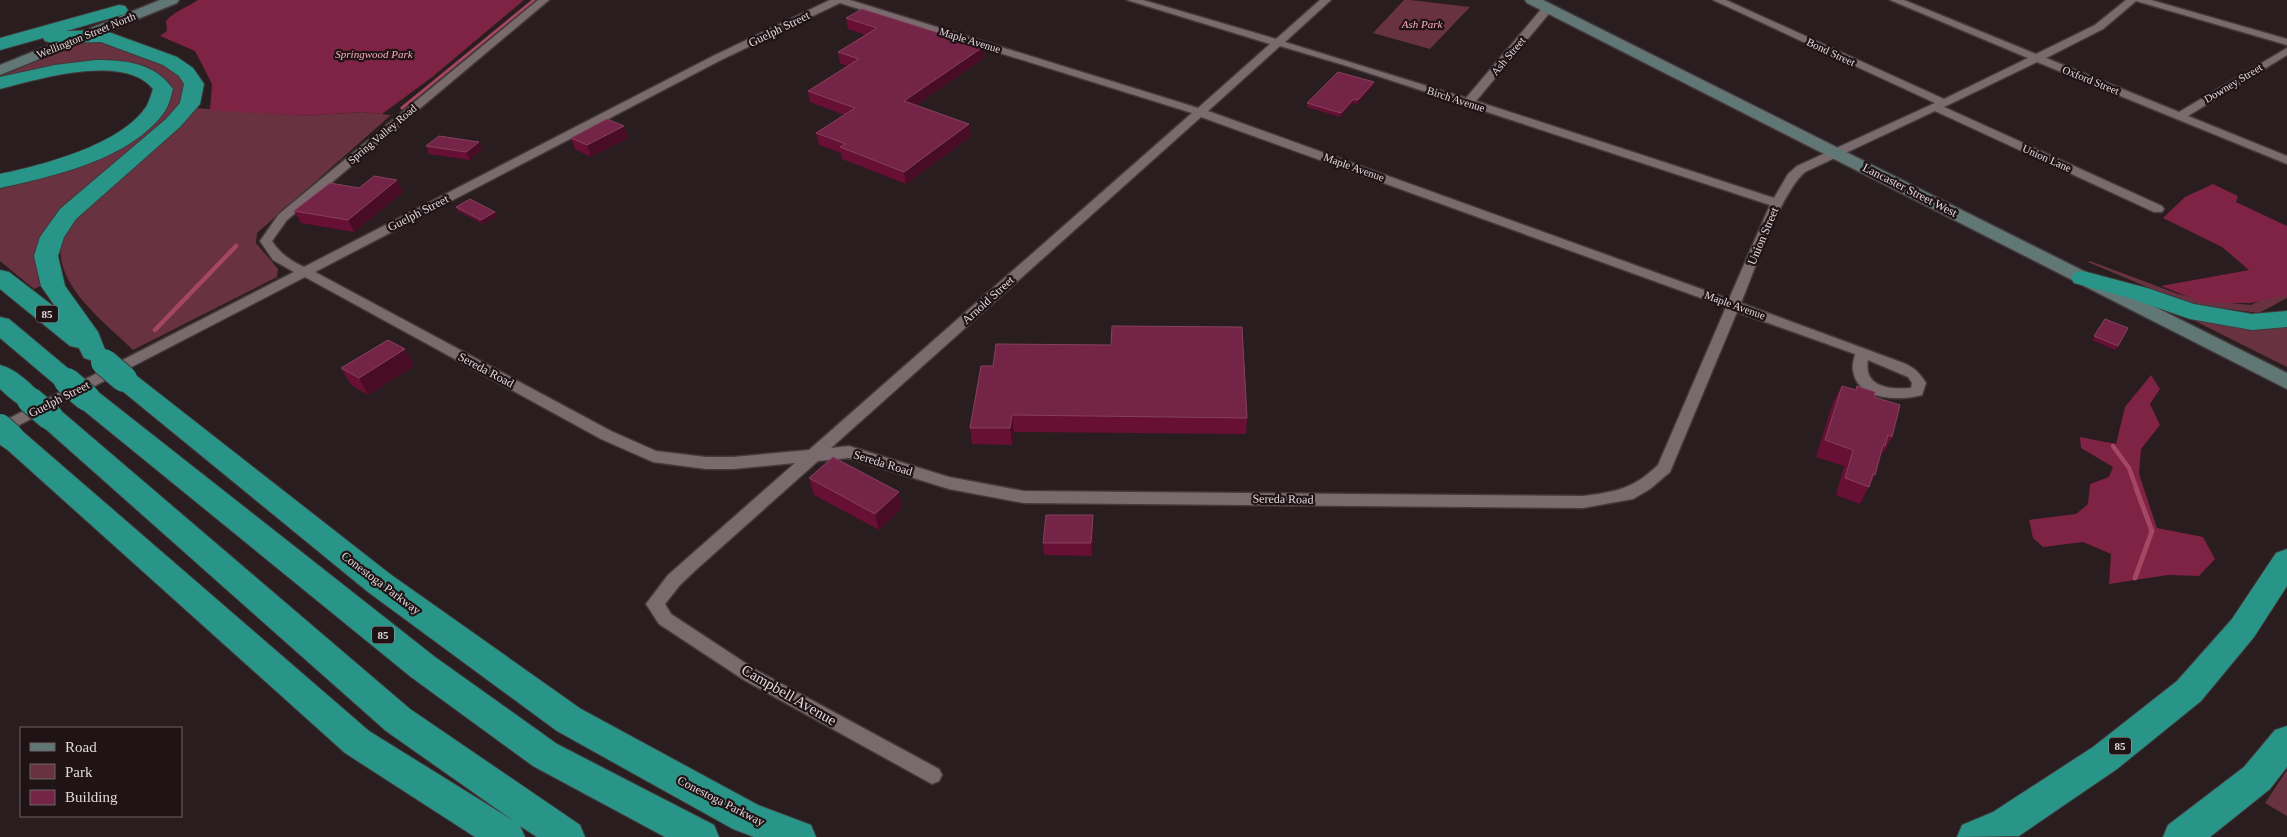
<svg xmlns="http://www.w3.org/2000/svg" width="2287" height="837" font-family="Georgia,serif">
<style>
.green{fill:#683241}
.forest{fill:#7e2343}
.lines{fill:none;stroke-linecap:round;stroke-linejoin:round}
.stream-far2{stroke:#a54663;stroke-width:3}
.stream-far1{stroke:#a54663;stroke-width:4.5}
.stream{stroke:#a54663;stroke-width:5}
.street-casing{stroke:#43393b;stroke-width:3}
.secondary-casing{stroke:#43393b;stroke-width:3}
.highway-casing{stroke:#43393b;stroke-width:2}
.street{fill:#796a6d;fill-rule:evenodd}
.secondary{fill:#617775;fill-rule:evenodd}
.highway{fill:#299588;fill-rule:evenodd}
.highway-bridge-casing{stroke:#43393b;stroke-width:28;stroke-linecap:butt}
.highway-bridge{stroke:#299588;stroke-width:26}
.wall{fill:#670f35}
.shaded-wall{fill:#490c25}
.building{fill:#742547;stroke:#85415e}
.labels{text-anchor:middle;stroke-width:4.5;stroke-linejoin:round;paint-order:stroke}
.far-park-label{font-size:11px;font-style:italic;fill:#fbacbf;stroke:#1f1316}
.far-street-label{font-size:11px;fill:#e1d8da;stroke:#1f1316}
.shield{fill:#1f1316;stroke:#a79d9f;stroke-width:1}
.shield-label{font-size:11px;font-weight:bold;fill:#e1d8da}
.street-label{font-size:12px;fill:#e1d8da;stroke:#1f1316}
.near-street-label{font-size:15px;fill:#e1d8da;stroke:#1f1316}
</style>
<rect width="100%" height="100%" fill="#291d1f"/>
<!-- green -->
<g class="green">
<polygon points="1404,0 1410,0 1470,7 1430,49 1373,33"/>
<path d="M83,40H95L176,69L188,86L180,109L78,200L45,284L34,289L0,261V185L107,152L169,88C161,72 148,69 131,65L0,80V74Z"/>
<path d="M195,108L304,116L362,112L391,115L257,233L256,243L278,269L277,277L133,350C104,321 48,282 63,235C65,229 72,222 76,216Z"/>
<polygon points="2090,261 2178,294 2208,301 2251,305 2287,287 2287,298 2259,313 2212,307 2180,301 2088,262"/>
<polygon points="2179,313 2287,327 2287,367"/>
<polygon points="2287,770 2287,816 2265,803"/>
</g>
<!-- forest -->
<g class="forest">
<path d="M198,0H524L431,78L382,114L362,112L304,116L210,110L212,84L195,51L160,36L167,31L166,21C173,12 188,7 198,0Z"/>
<polygon points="2213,184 2238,196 2236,202 2287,226 2287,295 2251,303 2204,303 2161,286 2249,270 2222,247 2163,218 2185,197"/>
<polygon points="2151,375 2160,389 2150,404 2160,425 2141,449 2139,474 2157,528 2203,537 2215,559 2199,576 2168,575 2109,584 2111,554 2083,542 2043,547 2033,538 2029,520 2076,514 2088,504 2090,484 2109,477 2113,467 2081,448 2080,437 2116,444 2125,407"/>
</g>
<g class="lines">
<!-- stream-far2 -->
<polyline class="stream-far2" points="402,108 534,0"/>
<!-- stream-far1 -->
<g class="stream-far1">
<polyline points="155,330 236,246"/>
<polyline points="2113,446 2129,468 2137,490"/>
</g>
<!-- stream -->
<polyline class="stream" points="2135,578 2152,531 2136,488"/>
<!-- street casing -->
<g class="street-casing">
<path id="street" d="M538,0H549L287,220L272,241C280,254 291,261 304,267L713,56L830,0H850L1198,108L1270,44L1127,0H1143L1276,39L1320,0H1331L1285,42L1466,98L1544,6L1548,5L1553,8L1552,10L1476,101L1774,198L1788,174L1797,166L1935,103L1713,0H1726L1944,99L2028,58L1890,0H1904L2036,54L2095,25L2126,0H2151L2287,39V45L2136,1L2103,29L2046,58L2179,112L2287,48V55L2188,116L2287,156V164L2037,62L1944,107L2162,206L2164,209L2162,212H2154L1935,111L1805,172C1780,194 1755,269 1741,303L1906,364C1916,369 1920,374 1926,383L1922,395C1900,401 1857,401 1853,370C1852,365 1854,359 1855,354L1737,312L1670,472L1650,489L1633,499L1583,508L1024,503L949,489L849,458L818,461L698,568L680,585L665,604L671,614L756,670L939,769L942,775L939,781L932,784L744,680L659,624L646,604L668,575L795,463L733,469H706L653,462L601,439L305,277L0,435V423L294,272L273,260L260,241L279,214ZM840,3L1192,113L809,450L733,457H706L656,451L611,431L315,272L721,60ZM1280,46L1347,66L1770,205L1729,299L1208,111ZM1201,117L1726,307L1658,465C1633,489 1616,492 1583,496L1024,491L949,477L849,446L831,448ZM1868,360L1908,377L1912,383L1911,388C1889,390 1863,387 1868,360Z"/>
</g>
<!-- secondary casing -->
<g class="secondary-casing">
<g id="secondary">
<polygon points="160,0 179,0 177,3 0,75 0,65"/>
<polygon points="1525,0 1543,0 2287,373 2287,389 1527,3"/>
</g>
</g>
<!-- highway casing -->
<g class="highway-casing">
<g id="highway">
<polygon points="119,5 125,6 128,10 125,14 66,31 103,30 177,57 193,68 204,84 200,104 180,127 76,219 64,237 58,256 65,286 98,332 106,352 102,358 93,361 84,358 79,348 70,346 0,289 0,270 9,272 57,309 41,286 34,256 40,237 60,209 166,119 180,103 184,84 179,76 163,65 101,42 52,43 45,41 43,38 0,50 0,38"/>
<path d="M96,60C126,60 155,63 173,89C171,96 169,105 165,111C132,159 54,176 0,188V174C43,165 120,145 146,107C149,102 151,95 153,89C124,53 38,79 0,89V77L55,65Z"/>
<polygon points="2083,271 2147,288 2194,304 2252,314 2287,311 2287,327 2252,330 2190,319 2129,298 2074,283 2071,278 2074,273"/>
<polygon points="0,317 9,319 76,375 80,381 76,387 67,390 58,387 0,338"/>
<path d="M0,365C16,369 35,386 44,400L40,407C22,412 13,400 0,389Z"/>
<polygon points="124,370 133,373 390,574 581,709 758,805 811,825 816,837 754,837 733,829 557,731 368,592 115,385 111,379 115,373"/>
<polygon points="87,389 97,391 435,657 557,744 714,825 719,837 665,837 533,766 411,677 77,405 73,398 77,391"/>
<polygon points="50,407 60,410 410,709 580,825 585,837 537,837 520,826 525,837 475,837 345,753 1,444 1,430 11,427 21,430 369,731 514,821 386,731 40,424 36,417 40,410"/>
<polygon points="2287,549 2287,586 2254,637 2201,701 2117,769 2019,836 1957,837 1962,825 1993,812 2093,747 2177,681 2232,619 2276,553"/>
<polygon points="2287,726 2287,767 2270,789 2210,837 2163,837 2168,825 2244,767 2275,730"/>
</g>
</g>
<!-- street -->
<use href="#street" class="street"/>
<!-- secondary -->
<use href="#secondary" class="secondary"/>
<!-- highway -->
<use href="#highway" class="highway"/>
<!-- highway-bridge casing -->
<g class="highway-bridge-casing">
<g id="highway-bridge">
<polyline points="104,362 124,379"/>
<polyline points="67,381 87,398"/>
<polyline points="30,400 50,417"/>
<polyline points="0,427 11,437"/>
</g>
</g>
<!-- highway-bridge -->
<use href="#highway-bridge" class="highway-bridge"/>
</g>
<!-- wall -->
<g class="wall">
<polygon points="846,18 984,58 916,105 969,124 971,136 906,184 842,159 841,153 819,145 816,133 844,115 810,102 808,91 847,66 840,63 838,52 866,35 848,29"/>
<polygon points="1373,86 1357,104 1353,103 1340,117 1307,107 1307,103"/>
<polygon points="624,126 628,138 591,157 575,149 571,138"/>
<polygon points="426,146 482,150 470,160 429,154"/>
<polygon points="397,180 403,192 354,232 301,223 294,211 359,188"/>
<polygon points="456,207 495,212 497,216 483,224 458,211"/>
<polygon points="2105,319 2118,346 2115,350 2092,340"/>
<polygon points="405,349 414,366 368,395 351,385 341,368"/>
<polygon points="981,366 1247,418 1246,434 1014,432 1012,445 972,444 970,428"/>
<polygon points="1842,386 1855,390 1857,386 1874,397 1892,437 1883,453 1881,453 1875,475 1860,504 1836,495 1844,466 1816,457 1833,402"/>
<polygon points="809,478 902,508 879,530 814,495"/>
<polygon points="1093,527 1092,556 1044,555 1043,543"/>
</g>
<!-- shaded-wall -->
<g class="shaded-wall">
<polygon points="983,47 984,58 905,113 904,101"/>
<polygon points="1374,82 1373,86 1357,104 1358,100"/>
<polygon points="1354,99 1353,103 1340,117 1341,113"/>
<polygon points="969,124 971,136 906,184 904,172"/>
<polygon points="624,126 628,138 591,157 587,145"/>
<polygon points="479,142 482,150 470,160 466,152"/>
<polygon points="397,180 403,192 354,232 348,220"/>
<polygon points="495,212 497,216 483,224 481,220"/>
<polygon points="405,349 414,366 368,395 359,378"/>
<polygon points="1012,415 1014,432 1012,445 1010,428"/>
<polygon points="899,492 902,508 879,530 875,514"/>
<polygon points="1093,515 1093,527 1092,556 1091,543"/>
</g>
<!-- building -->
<g class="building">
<polygon points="862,9 983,47 904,101 969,124 904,172 840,147 846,144 816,133 855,108 808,91 859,59 838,52 877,28 846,18"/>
<polygon points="1338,72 1374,82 1358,100 1354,99 1341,113 1307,103"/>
<polygon points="607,119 624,126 587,145 571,138"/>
<polygon points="439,136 479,142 466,152 426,146"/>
<polygon points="374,176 397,180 348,220 294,211 330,183 359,188"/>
<polygon points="470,199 495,212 481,220 456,207"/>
<polygon points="2105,319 2128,328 2118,346 2094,336"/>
<polygon points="1112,326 1242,327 1247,418 1012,415 1010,428 970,428 981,366 993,366 996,344 1111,345"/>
<polygon points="388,340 405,349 359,378 341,368"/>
<polygon points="1842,386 1856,390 1857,386 1875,392 1874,397 1900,405 1892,437 1888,435 1885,446 1883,445 1875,475 1873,474 1869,487 1845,478 1853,450 1825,440"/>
<polygon points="833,457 899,492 875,514 809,478"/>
<polygon points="1046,515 1093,515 1091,543 1043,543"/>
</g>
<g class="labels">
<!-- far-park labels -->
<g class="far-park-label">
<text x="1422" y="28">Ash Park</text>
<text x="374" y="58">Springwood Park</text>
</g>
<!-- far-street labels -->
<g class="far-street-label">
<text transform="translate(86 35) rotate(-22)" y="4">Wellington Street North</text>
<text transform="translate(970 40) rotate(17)" y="4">Maple Avenue</text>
<text transform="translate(1831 52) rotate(25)" y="4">Bond Street</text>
<text transform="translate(1508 56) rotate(-50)" y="4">Ash Street</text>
<text transform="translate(2091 80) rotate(22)" y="4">Oxford Street</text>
<text transform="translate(2233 83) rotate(-31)" y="4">Downey Street</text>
<text transform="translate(1456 99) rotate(18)" y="4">Birch Avenue</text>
<text transform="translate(382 134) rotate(-40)" y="4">Spring Valley Road</text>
<text transform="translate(2047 158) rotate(24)" y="4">Union Lane</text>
<text transform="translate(1354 167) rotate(20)" y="4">Maple Avenue</text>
<text transform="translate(1735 305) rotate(20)" y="4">Maple Avenue</text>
</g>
<!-- shield labels -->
<g class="shield">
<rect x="36" y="305.5" width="22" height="17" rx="4"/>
<rect x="372" y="626.5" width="22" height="17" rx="4"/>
<rect x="2109" y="737.5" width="22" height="17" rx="4"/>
</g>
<g class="shield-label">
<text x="47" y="318">85</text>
<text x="383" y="639">85</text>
<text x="2120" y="750">85</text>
</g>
<!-- street labels -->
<g class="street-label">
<text transform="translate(779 29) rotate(-26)" y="4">Guelph Street</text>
<text transform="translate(1910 190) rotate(27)" y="4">Lancaster Street West</text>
<text transform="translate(418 213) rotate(-27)" y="4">Guelph Street</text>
<text transform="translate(1763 236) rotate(-67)" y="4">Union Street</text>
<text transform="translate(988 300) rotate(-42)" y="4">Arnold Street</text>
<text transform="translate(486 370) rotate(28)" y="4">Sereda Road</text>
<text transform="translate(59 399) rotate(-27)" y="4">Guelph Street</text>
<text transform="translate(883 463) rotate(17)" y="4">Sereda Road</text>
<text transform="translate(1283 499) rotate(1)" y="4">Sereda Road</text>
<text transform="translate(381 583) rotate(37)" y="4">Conestoga Parkway</text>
<text transform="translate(721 801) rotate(27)" y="4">Conestoga Parkway</text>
</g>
<!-- near-street labels -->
<g class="near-street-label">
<text transform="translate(789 695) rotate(30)" y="5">Campbell Avenue</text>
</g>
</g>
<!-- legend -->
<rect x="20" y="727" width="162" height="90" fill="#1f1316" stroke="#6d6264"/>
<rect x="30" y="743" width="25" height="8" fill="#617775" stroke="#6d6264"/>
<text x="65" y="752" font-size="15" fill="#e1d8da">Road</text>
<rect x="30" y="764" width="25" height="15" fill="#683241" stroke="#6d6264"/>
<text x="65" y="777" font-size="15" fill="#e1d8da">Park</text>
<rect x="30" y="790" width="25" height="15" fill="#742547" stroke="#6d6264"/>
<text x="65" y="802" font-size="15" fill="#e1d8da">Building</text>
</svg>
